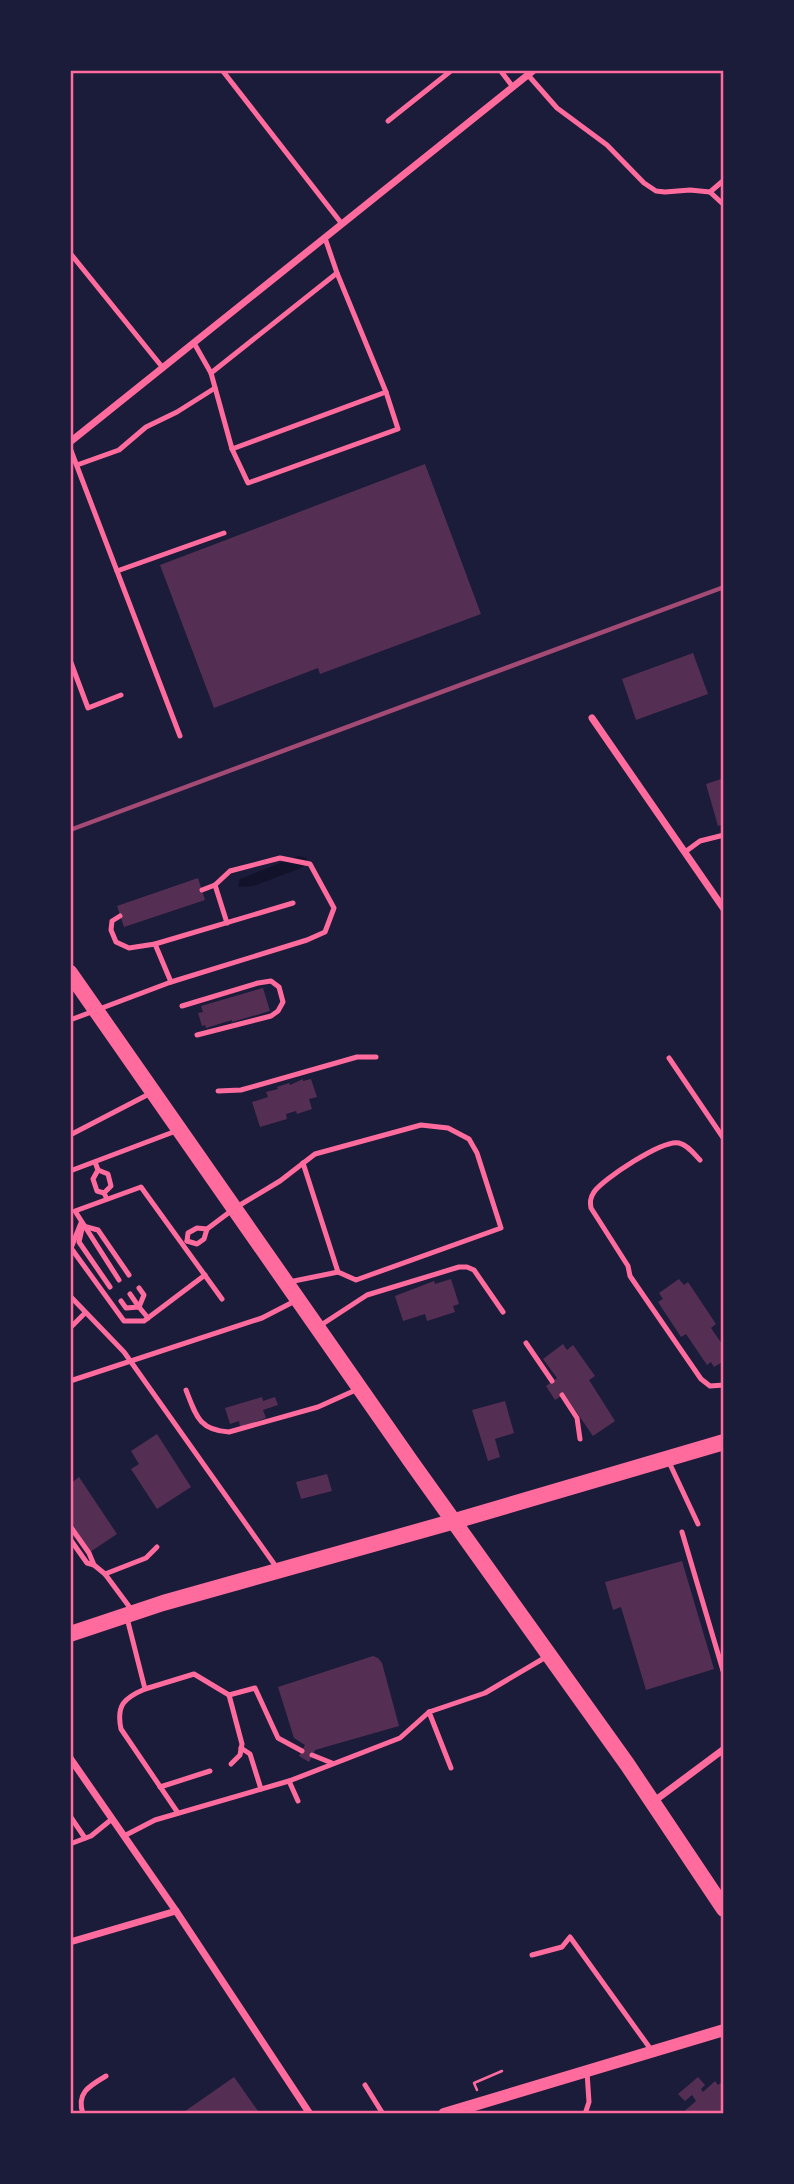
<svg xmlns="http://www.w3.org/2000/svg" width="794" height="2184" font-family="'Titillium Web',sans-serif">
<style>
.water{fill:#12122b}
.building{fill:#542f53}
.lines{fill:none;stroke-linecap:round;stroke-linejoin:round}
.path{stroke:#ff6b9d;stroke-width:2.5}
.service{stroke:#ff6b9d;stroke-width:5}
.minor{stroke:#ff6b9d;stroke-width:7}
.tertiary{stroke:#ff6b9d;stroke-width:12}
.primary{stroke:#ff6b9d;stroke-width:16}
.rail{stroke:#a44b75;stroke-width:4.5}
.neatline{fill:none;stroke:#ff6b9d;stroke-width:2.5}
</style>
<rect width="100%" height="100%" fill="#1b1b3a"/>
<!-- water -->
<polygon class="water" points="298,856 307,858 306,864 301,868 253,886 238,887 240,879"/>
<!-- building -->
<g class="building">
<polygon points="425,464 481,614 320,674 318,668 214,708 160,565"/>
<polygon points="693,653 708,694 636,720 622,679"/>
<polygon points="724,778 724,824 718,826 706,784"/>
<polygon points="198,878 205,900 124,927 117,906"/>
<polygon points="263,988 270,1011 232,1022 232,1020 206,1028 205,1025 202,1026 198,1013 203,1012 201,1006"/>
<polygon points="303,1079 303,1081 311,1079 317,1097 309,1099 312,1109 297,1114 296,1111 286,1114 287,1119 260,1127 252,1102 268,1097 266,1092 278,1089 277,1087 289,1083 290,1085"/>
<polygon points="451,1279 459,1304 453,1306 455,1312 427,1321 425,1314 403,1321 395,1296 434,1281 435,1284"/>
<polygon points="679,1279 684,1285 688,1282 716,1324 711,1328 724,1347 724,1353 721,1355 724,1361 714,1367 711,1362 707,1365 686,1334 681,1337 658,1302 663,1299 659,1293"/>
<polygon points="563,1344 567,1350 573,1345 595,1376 589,1380 615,1421 593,1436 564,1394 555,1400 546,1386 557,1378 543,1359"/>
<polygon points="262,1397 263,1401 275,1397 278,1405 263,1410 266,1418 240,1427 239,1421 230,1424 225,1408"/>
<polygon points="505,1401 514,1433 495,1439 500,1457 488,1461 472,1410"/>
<polygon points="157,1434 191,1487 157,1509 131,1469 139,1464 131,1451"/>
<polygon points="327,1474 332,1491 301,1499 296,1482"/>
<polygon points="79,1477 117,1534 90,1552 70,1523 70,1484"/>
<polygon points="682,1561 714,1669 646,1690 621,1607 613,1610 605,1582"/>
<polygon points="373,1656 378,1658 382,1663 399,1726 315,1750 309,1762 299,1756 305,1745 294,1738 278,1687"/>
<polygon points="234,2077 258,2111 254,2114 181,2114"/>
<polygon points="698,2077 705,2085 701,2089 703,2092 715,2081 718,2085 722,2082 724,2085 724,2114 681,2114 696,2101 692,2095 685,2101 678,2094"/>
</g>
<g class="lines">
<!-- path -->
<polyline class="path" points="477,2090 474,2083 502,2071"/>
<!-- service -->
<g class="service">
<polyline points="222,70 342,224"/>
<polyline points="500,70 513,87"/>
<polyline points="528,75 557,108 607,145 644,183 656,191 665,192 690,190 710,192 724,205"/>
<polyline points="388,121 452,70"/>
<polyline points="710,192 724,180"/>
<polyline points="70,253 163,368"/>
<polyline points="194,343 211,373 337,273 325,238"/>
<polyline points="211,373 232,449 386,392"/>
<polyline points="70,448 180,736"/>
<polyline points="232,449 248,483 398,429 386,392 337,273"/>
<polyline points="77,465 119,450 146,427 177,412 215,388"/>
<polyline points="117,571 224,533"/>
<polyline points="70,660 88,708 121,695"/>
<polyline points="685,852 700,841 724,835"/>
<polyline points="215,885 227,923"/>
<polyline points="120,916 112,921 111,930 116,942 129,948 155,944 293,903"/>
<polyline points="155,944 171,982"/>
<polyline points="182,1006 258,983 271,981 279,987 283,1002 278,1011 271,1016 197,1035"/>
<polyline points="70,1020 171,982 307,940 325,932 334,908 310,864 280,858 230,871 215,885 202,890"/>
<polyline points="669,1058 724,1139"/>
<polyline points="218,1091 241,1090 357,1057 376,1057"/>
<polyline points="70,1135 151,1093"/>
<path d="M700,1160C694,1154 688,1145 679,1143C663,1139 603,1179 594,1192C590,1198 590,1202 591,1208L628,1266L630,1276L701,1379L710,1386L724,1385"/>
<polyline points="95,1162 98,1170 93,1179 97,1191 104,1193 107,1199"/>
<polyline points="303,1163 338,1272"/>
<polyline points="98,1170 108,1174 111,1186 104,1193"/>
<polyline points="70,1171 176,1131"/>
<polyline points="81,1223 71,1248 124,1321 144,1321 205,1275"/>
<polyline points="83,1226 98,1230 129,1275"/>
<polyline points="82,1229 79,1242 110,1287"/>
<polyline points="187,1241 197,1244 204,1239 207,1229 235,1208 280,1181 315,1154 421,1125 448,1128 469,1139 477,1153 501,1228 356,1280 338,1272 289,1282"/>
<polyline points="187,1241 188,1233 197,1228 207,1229"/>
<polyline points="119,1280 75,1211 141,1187 222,1299"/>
<polyline points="139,1288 144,1295 139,1307"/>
<polyline points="130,1294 139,1307"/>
<polyline points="70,1296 124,1352 277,1568"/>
<polyline points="121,1301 126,1308 139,1307 148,1318"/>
<polyline points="318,1327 367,1295 459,1267 467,1267 474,1270 503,1312"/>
<polyline points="70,1328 85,1313"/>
<polyline points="526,1343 552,1381"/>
<polyline points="70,1381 262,1318 295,1301"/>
<path d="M186,1390C196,1416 199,1430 229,1432L318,1407L358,1389"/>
<polyline points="562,1395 577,1418 580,1439"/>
<polyline points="668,1460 698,1524"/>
<polyline points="70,1526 89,1553 94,1565"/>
<polyline points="682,1532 724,1674"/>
<polyline points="70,1539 87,1563 94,1565 105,1574 131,1609"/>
<polyline points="105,1574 146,1558 157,1547"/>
<path d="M127,1618L145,1689C124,1698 116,1705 121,1729L178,1813"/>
<polyline points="145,1689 194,1674 229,1695 242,1744 240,1755 231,1764"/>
<polyline points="229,1695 255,1688 278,1738 302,1751"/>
<polyline points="241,1748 250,1754 261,1789"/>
<polyline points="312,1755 332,1763"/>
<polyline points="451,1768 429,1712 485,1693 546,1657"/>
<polyline points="289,1781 298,1801"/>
<polyline points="160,1787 210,1771"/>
<polyline points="70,1816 85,1838"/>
<polyline points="124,1836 155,1820 289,1781 400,1738 429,1712"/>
<polyline points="70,1844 91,1836 112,1819"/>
<polyline points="532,1955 562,1947 570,1937 652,2051"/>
<polyline points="365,2085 383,2114"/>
<path d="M83,2114C76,2093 89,2086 106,2076"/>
<polyline points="585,2114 589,2102 587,2072"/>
</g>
<!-- minor -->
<g class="minor">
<polyline points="70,442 534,70"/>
<polyline points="592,718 724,909"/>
<polyline points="70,1758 176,1911 310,2114"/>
<polyline points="653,1802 724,1749"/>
<polyline points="70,1942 176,1911"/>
</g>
<!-- tertiary -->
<polyline class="tertiary" points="444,2114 724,2030"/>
<!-- primary -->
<g class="primary">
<polyline points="70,973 412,1463 627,1764 724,1909"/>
<polyline points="70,1634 163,1603 455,1521 724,1442"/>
</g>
<!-- rail -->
<polyline class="rail" points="70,830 724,587"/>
</g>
<!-- border -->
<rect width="794" height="2184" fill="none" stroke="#1b1b3a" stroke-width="144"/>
<rect x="72" y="72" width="650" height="2040" class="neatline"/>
</svg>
